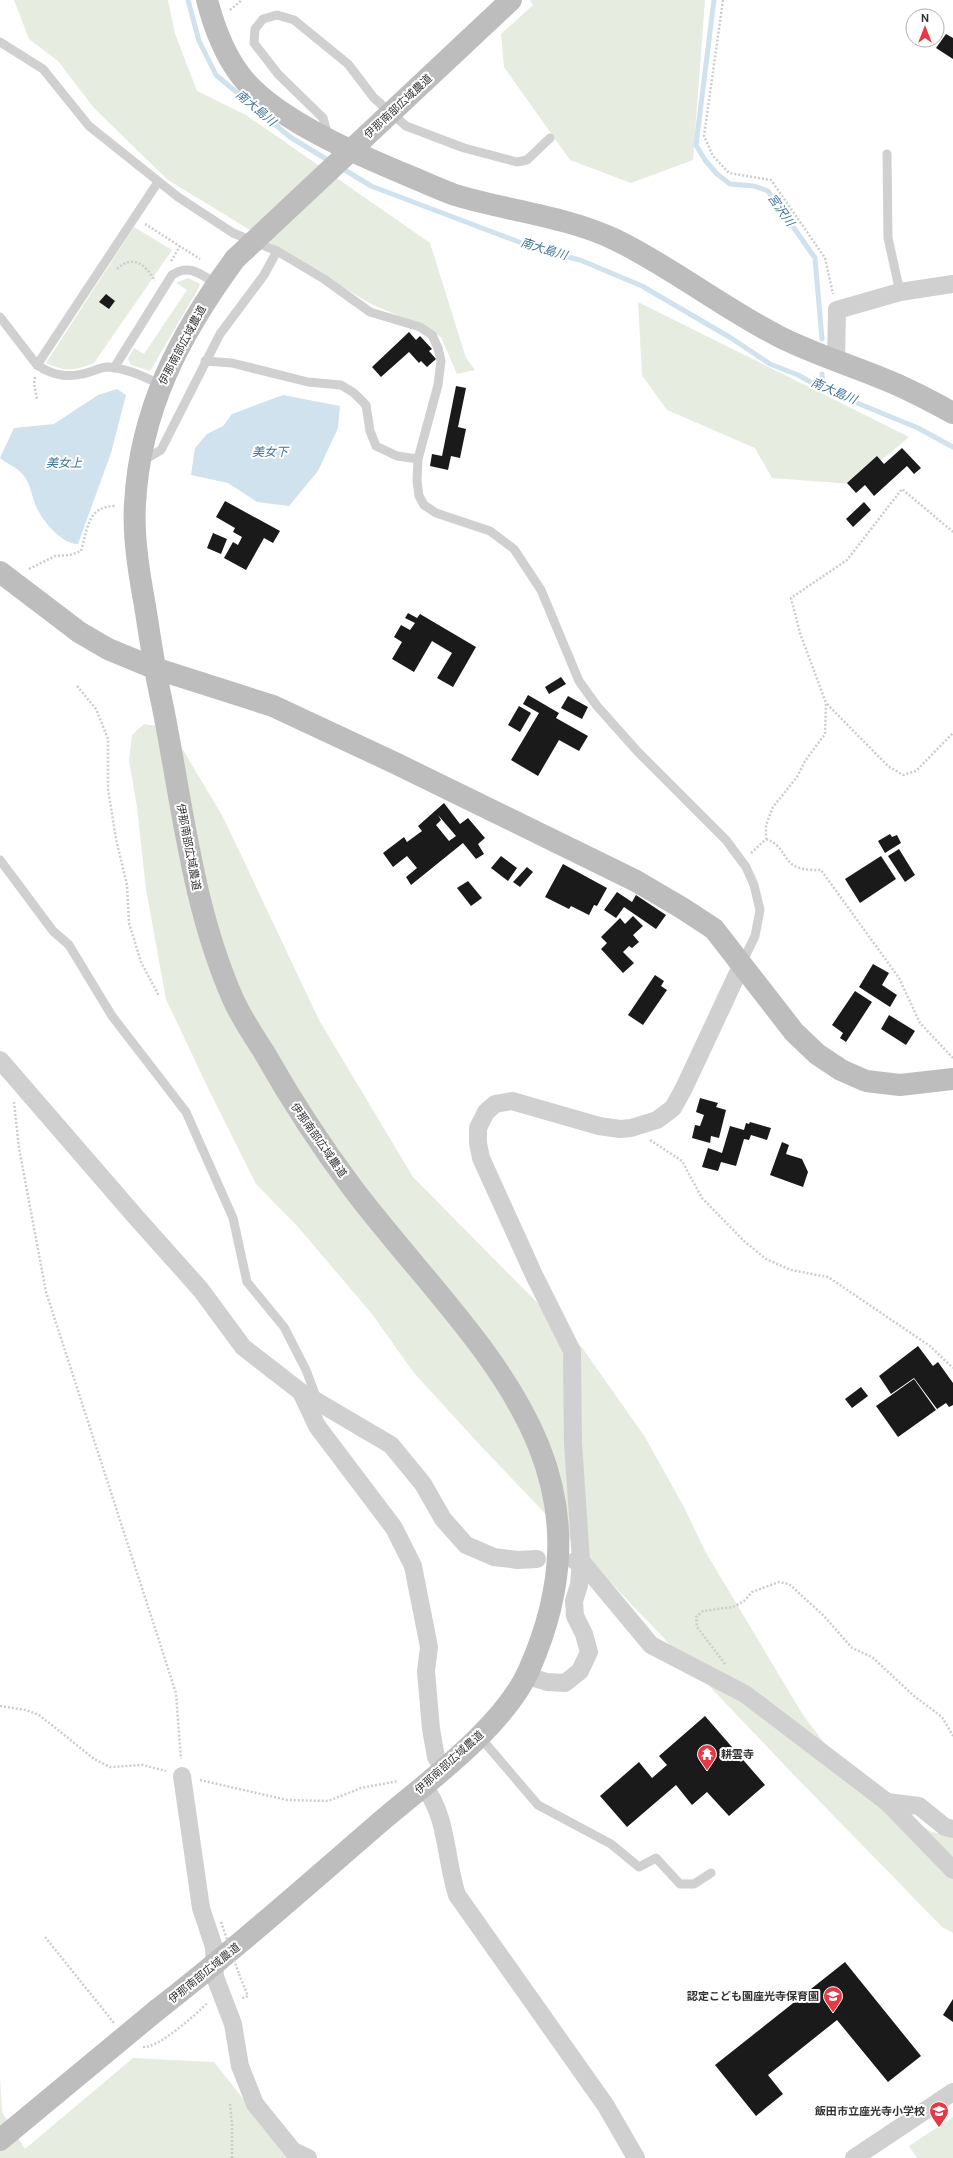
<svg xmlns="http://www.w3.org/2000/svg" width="953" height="2158" font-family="'DM Sans','Noto Sans JP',sans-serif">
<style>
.green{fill:#e6ecdf}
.water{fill:#cfe2ee}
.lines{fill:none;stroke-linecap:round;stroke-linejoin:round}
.stream{stroke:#cfe2ee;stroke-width:5}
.building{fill:#1a1a1a;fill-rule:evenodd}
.path{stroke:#cdcdcd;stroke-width:2.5;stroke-dasharray:2 2;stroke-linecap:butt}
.lane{stroke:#d0d0d0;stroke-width:9}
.street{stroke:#d0d0d0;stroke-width:18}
.secondary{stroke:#bdbdbd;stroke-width:22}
.path-bridge{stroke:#cdcdcd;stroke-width:2.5;stroke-dasharray:2 2;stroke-linecap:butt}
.secondary-bridge{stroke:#bdbdbd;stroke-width:22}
.labels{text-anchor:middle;stroke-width:4;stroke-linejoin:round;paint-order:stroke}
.street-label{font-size:11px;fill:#333;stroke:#fff}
.poi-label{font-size:11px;font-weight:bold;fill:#333;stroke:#fff;text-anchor:end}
.water-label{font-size:12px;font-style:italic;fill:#3f7597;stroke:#fff}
</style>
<rect width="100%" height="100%" fill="#fff"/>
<!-- green -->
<g class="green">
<polygon points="14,0 168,0 175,34 197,91 246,115 430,243 466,358 475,370 457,374 441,337 417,324 369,303 168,180 94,108 58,61 29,39"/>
<polygon points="530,0 705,0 693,160 631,183 570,160 504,67 501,34 533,5"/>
<path d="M134,227L172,250L94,363C74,371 66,372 46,363Z"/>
<polygon points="188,278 200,284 198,289 150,371 131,365 128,359 134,348 144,354 187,290 176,283"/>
<polygon points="638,302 909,437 853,484 772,478 755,448 667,410 642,375"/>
<polygon points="144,724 158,726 183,750 223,817 319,1020 413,1177 583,1349 645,1437 685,1509 705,1551 803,1715 859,1789 932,1832 953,1836 953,1933 942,1927 794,1775 480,1445 414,1373 372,1314 299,1228 256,1184 206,1084 166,999 146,889 137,807 129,760 132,735"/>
<polygon points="133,2058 214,2062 290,2158 0,2158 0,2075 2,2112 25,2149"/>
<polygon points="953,2117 953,2158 917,2158 909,2146"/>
</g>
<!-- water -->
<g class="water">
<path d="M117,389L126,395L111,453L78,544C62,545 41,519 36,506C32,497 31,487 26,479C20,468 8,465 0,458L14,428L54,424L98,395Z"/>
<polygon points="283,395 340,406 338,428 318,471 289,506 257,502 228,483 191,475 195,448 207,434 223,426 232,414"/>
</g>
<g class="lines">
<!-- stream -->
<g class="stream">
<polyline points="188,0 199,41 216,75 290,137 331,162"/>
<polyline points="714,0 696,145 705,160 717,174 730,184 754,186 768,191 815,258 822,339"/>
<polyline points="340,167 371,186 540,250 580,260 642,286 731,338 770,364 798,375 823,389 918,428 953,447"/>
<polyline points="822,374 823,389"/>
</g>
</g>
<!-- building -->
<g class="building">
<polygon points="946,34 953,38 953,59 936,48"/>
<polygon points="106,294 115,301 109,309 99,302"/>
<polygon points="409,332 416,340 420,336 432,349 429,351 436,359 427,367 421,361 419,363 409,352 381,377 372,367"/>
<polygon points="456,386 466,388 458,427 466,429 460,458 451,456 448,470 430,466 432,454 442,456"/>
<polygon points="902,448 921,468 914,474 907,466 874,496 865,485 856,493 847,483 877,456 884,464"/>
<polygon points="225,501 280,531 273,543 264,538 246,570 224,558 233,542 238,545 242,537 233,532 235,528 216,517"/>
<polygon points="864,502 871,510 853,527 846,519"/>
<polygon points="213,533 227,539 221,554 207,548"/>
<polygon points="408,613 417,618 420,614 476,647 453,687 437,678 452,653 432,641 414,672 392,659 402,642 394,637 401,625 410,630 415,623 405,618"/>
<polygon points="561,677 566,684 549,694 545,687"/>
<polygon points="528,695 559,713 556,718 588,736 579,751 559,740 538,776 511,760 539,713 523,704"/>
<polygon points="568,696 588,707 582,719 561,708"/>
<polygon points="519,706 531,713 520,732 508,725"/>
<path d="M444,803L460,824L468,818L485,838L478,844L484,854L476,859L463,843L411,885L406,877L417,868L407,856L393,867L383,853L404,837L407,842L422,831L418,826ZM438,815L456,836L449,841L436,825L441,820Z"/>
<polygon points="890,834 892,837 897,835 901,843 885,853 878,841"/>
<polygon points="899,849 915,875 905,882 888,856"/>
<polygon points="501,856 517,868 508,881 491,868"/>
<polygon points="881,856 896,879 860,903 845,879"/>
<polygon points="563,864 607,888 597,906 594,905 589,915 571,906 569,909 545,897"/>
<polygon points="527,867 533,872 520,887 513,882"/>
<polygon points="468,881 482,898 471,906 457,888"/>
<polygon points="617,892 632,902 636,895 666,915 656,929 624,907 616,918 604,910"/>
<polygon points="633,916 643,926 633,935 639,942 632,948 629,946 623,952 634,963 623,973 601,949 607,943 601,937 620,918 625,924"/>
<polygon points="873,964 889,973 882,985 897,995 890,1007 859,987"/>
<polygon points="655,975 664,981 661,986 667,990 643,1025 628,1015"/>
<polygon points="855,991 872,1002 846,1042 840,1038 843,1033 832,1025"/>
<polygon points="889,1015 915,1031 906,1045 881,1029"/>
<polygon points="700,1098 718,1103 716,1107 726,1110 719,1138 711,1136 710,1143 692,1138 695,1125 700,1126 704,1115 696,1112"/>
<polygon points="750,1122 771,1128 767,1140 751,1135 749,1140 744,1139 736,1166 721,1162 718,1171 702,1167 708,1148 722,1153 730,1126 744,1130 746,1123 749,1124"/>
<polygon points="782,1142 789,1145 786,1154 802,1159 808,1172 803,1187 770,1175"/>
<polygon points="918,1346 933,1366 938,1362 953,1383 953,1405 949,1407 946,1403 937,1409 914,1378 891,1394 879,1376"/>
<polygon points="914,1379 936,1410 898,1437 876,1406"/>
<polygon points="861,1387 868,1396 852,1408 845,1399"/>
<polygon points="705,1716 765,1785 729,1816 707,1792 692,1805 676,1785 627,1827 600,1796 639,1762 652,1778 667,1765 659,1756"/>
<polygon points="845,1962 921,2056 888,2082 837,2020 768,2075 783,2094 756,2116 715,2065"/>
<polygon points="953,1999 953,2022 943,2015"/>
</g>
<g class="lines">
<!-- path -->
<g class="path">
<polyline points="723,0 704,136 713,156 729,173 771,180 825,258 833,294"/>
<polyline points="230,10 242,0"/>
<polyline points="145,224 200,259"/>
<polyline points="171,261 180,246"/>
<path d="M117,269C133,254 145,264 155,281"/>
<polyline points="35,377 34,384 37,399"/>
<path d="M29,569L55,556L70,555L81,551C88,528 87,506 116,506"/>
<polyline points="77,686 96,709 108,739 108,789 116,839 127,885 129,923 141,962 159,996"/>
<polyline points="827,704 888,766 903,775 916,771 953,733"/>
<path d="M766,839C783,845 783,858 793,865C801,870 812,870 821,870L899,978L920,1023L953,1058"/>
<polyline points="751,853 766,839 766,825 773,807 797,777 805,761 825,734 826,703 800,633 791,598 847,560 902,489 953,532"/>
<polyline points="14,1102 19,1148 46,1292 176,1693 181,1759"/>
<polyline points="650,1140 682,1161 702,1198 744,1241 766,1259 791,1270 828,1277 930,1346 953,1368"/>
<polyline points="725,1664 697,1627 696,1617 703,1611 733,1607 744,1601 752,1592 779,1582 789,1584 824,1616 852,1648 872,1657 914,1696 942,1717 953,1736"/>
<polyline points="0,1706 26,1710 39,1715 94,1759 110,1767 143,1765 166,1771"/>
<polyline points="200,1780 287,1800 328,1801 361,1788 398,1781"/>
<polyline points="45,1937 114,2023"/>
<polyline points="239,1974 248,1996 241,1999"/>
<path d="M143,2047C157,2049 197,2014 207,2003"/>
<polyline points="230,2104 232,2125 232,2158"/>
</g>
<!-- lane -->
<g class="lane">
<polyline points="0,42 43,69 89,126 178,197 233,233 277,251 324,279 370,312 420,327 432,335 438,348 441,361 438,385 418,459 417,481 419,496 424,505 436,513 490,531 514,549 541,590 579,681 597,706 638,752 726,840 746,867 754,885 760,910 755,936 742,963"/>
<polyline points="328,136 323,118 278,74 254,43 255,29 263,19 277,15 294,20 348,64 374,98 406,126 464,148 517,162 527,160 550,138"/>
<polyline points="887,154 888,238 900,292"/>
<polyline points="0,317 37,365 158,182"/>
<polyline points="205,361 232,363 308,382 341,385 354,393 366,405 370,431 376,446 397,456 418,459"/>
<path d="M37,365C55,377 70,378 90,372C95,370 102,367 108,367C126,368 144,377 160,384"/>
<path d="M114,368L172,275C190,263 201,275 217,284"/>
<polyline points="142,461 161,450 220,334 264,275 277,251"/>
<polyline points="0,860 53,931 69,945 112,1016 186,1112 233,1218 247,1282 284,1327 306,1370 317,1399"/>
<polyline points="480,1737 538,1805 611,1844 639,1867 656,1858 680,1884 694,1884 711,1873"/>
</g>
<!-- street -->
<g class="street">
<polyline points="836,362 837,310 900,292 953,284"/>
<polyline points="0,1060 135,1216 201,1290 243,1347 301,1392 391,1445 423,1484 443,1519 466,1545 494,1557 518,1560 537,1559"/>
<polyline points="301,1392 317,1426 394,1528 413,1566 429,1647 426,1671 431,1729 436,1757 443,1768"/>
<polyline points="575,1561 581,1561 651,1645 745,1694 887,1802 953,1870"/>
<polyline points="527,1676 547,1682 565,1683 580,1671 589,1652 584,1634 575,1616 574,1601 579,1585 581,1561 573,1443 572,1351 534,1275 481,1158 478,1143 478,1128 486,1112 495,1104 512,1101 599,1126 620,1129 631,1128 657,1120 673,1108 684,1088 742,964"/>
<polyline points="182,1776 201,1908 214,1947 215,1977 233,2024 240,2066 255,2104 293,2151 308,2158"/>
<path d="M423,1785C448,1816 445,1859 457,1895L606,2106L636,2158"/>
<polyline points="887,1802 919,1806 945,1827 953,1829"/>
<polyline points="854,2158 953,2092"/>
</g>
<!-- secondary -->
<g class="secondary">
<path d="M207,0C214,27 224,54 241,76C275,120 363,157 414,178C428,184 441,190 455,195C508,211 566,216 616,240C673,268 723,308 780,337C814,354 850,365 886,380C909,389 931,401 953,413"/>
<polyline points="0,572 79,632 108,649 154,668 273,706 395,763 636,881 682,908 714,929 794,1032 817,1054 841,1070 866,1081 900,1085 953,1079"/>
<path d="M157,2010C233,1951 305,1887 378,1824C426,1783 504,1727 529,1670C623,1458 471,1343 354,1190C321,1146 291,1100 264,1052C253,1035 241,1017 233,999C191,904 182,799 161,698C154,667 150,637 145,606C139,573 133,537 135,504C140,409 180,334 235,259"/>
</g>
<!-- path-bridge -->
<polyline class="path-bridge" points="221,1922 239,1974"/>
<!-- secondary-bridge -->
<g class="secondary-bridge">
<polyline points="235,259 511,0"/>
<polyline points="0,2140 157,2010"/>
</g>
</g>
<!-- icons -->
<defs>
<g id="temple-pin" transform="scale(1)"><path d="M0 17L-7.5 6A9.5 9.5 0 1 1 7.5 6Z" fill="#e63946" stroke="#fff"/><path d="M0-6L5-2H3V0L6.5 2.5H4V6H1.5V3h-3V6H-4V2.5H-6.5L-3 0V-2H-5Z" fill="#fff"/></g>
<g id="school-pin" transform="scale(1)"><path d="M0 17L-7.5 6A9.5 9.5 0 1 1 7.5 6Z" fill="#e63946" stroke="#fff"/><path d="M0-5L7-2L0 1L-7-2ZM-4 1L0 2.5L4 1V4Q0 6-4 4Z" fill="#fff"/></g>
</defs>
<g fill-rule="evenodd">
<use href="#temple-pin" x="707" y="1754"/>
<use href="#school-pin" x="833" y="1996"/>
<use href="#school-pin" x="939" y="2111"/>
</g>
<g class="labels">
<!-- street labels -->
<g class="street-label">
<text transform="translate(398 106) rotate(-43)" y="4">伊那南部広域農道</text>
<text transform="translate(182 345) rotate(-62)" y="4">伊那南部広域農道</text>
<text transform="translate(189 847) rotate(79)" y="4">伊那南部広域農道</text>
<text transform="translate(319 1140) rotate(55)" y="4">伊那南部広域農道</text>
<text transform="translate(449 1762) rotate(-42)" y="4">伊那南部広域農道</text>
<text transform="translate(204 1973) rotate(-39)" y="4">伊那南部広域農道</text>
</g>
<!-- poi labels -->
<g class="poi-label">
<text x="721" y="1758" text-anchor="start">耕雲寺</text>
<text x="819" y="2000">認定こども園座光寺保育園</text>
<text x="925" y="2115">飯田市立座光寺小学校</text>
</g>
<!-- water labels -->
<g class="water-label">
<text transform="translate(256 108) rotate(40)" y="4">南大島川</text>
<text transform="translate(781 210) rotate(55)" y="4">宮沢川</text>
<text transform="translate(544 249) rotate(17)" y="4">南大島川</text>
<text transform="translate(834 391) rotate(23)" y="4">南大島川</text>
<text x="270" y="456">美女下</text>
<text x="64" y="467">美女上</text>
</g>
</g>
<!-- north arrow -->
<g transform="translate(925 28)"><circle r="19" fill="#ffffff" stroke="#adadad"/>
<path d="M0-3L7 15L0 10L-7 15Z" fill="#e63946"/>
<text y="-6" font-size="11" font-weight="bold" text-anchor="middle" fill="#333333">N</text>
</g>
</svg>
